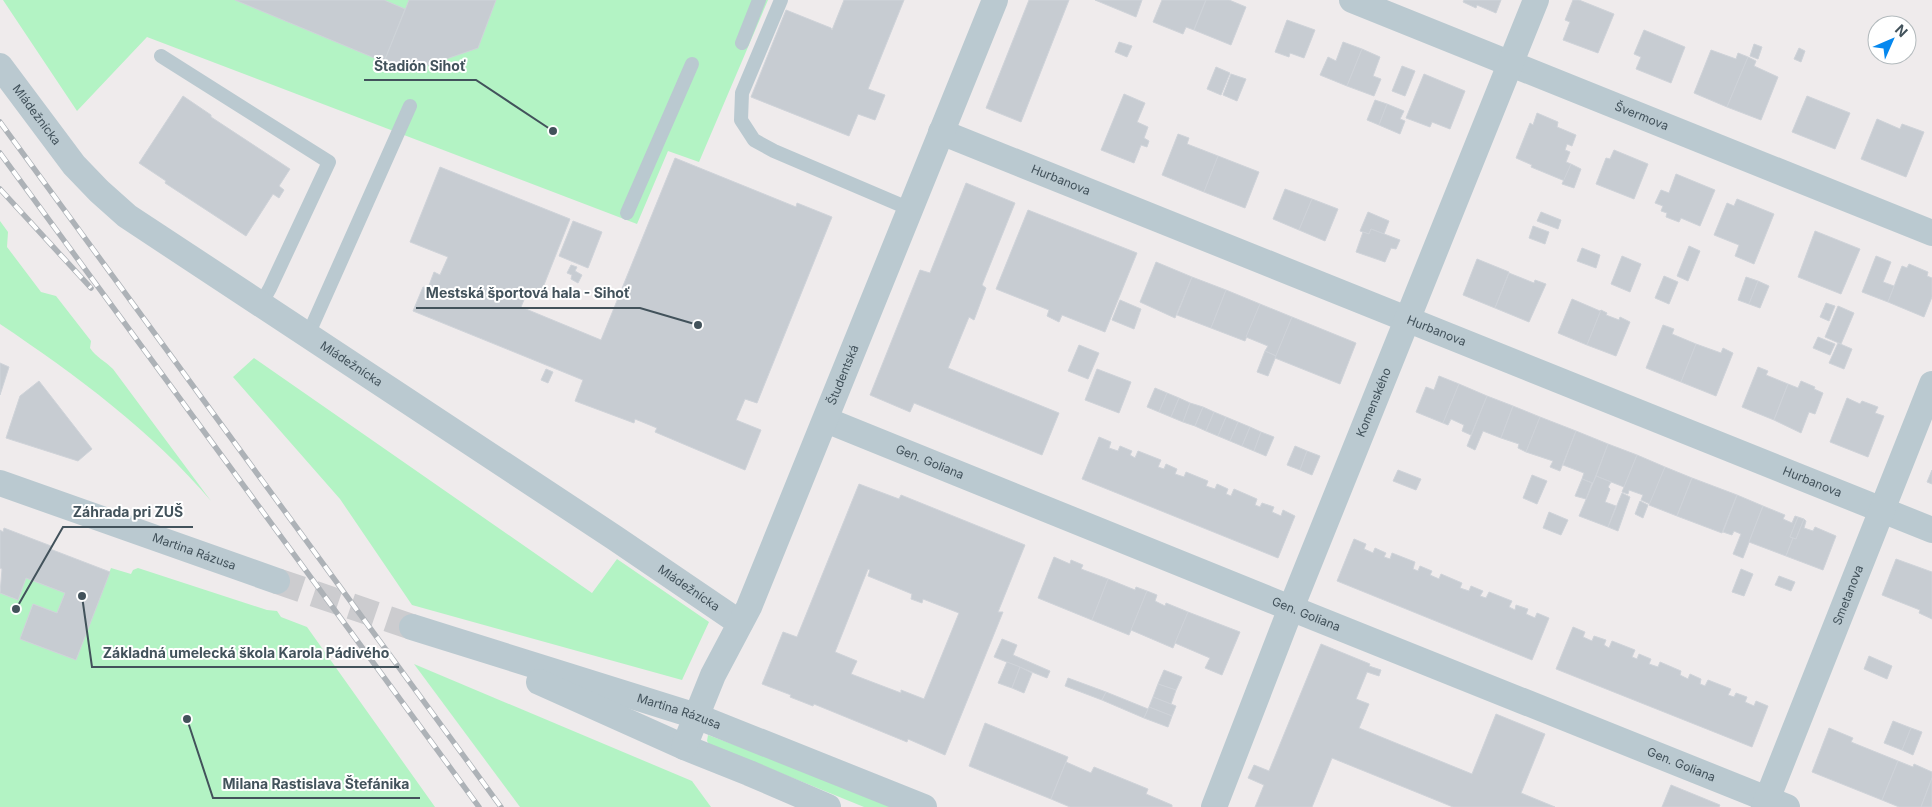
<svg xmlns="http://www.w3.org/2000/svg" width="1932" height="807" font-family="Inter,sans-serif">
<style>
.green{fill:#b3f3c4}
.building{fill:#c7ccd2;stroke:#cfd3d9;fill-rule:evenodd}
.lines{fill:none;stroke-linecap:round;stroke-linejoin:round}
.minor-tunnel{stroke:#cccccf;stroke-width:26;stroke-dasharray:26 13;stroke-linecap:butt}
.service{stroke:#bac9d0;stroke-width:14}
.minor{stroke:#bac9d0;stroke-width:26}
.rail-casing{stroke:#adb2b7;stroke-width:5.5}
.rail{stroke:#fff;stroke-width:4;stroke-dasharray:11;stroke-linecap:butt}
.labels{text-anchor:middle;stroke-width:4;stroke-linejoin:round;paint-order:stroke}
.street-label{font-size:12px;fill:#42525b;stroke:#fff}
.leader{fill:none;stroke:#42525b;stroke-width:2}
.callout-dot{fill:#42525b;stroke:#fff;stroke-width:2}
.callout-label{font-size:14px;text-anchor:middle;font-weight:bold;fill:#42525b;stroke:#fff;stroke-width:4;stroke-linejoin:round;paint-order:stroke}
</style>
<rect width="100%" height="100%" fill="#efebec"/>
<!-- green -->
<g class="green">
<polygon points="3,0 768,0 699,162 668,151 637,224 147,37 77,111"/>
<path d="M0,221L8,232L7,247L41,292L56,296L91,341L90,348C96,357 105,361 113,369L211,501C152,431 76,375 0,324Z"/>
<polygon points="254,358 592,593 617,559 709,622 682,680 412,605 340,499 233,377"/>
<polygon points="111,568 131,574 133,570 138,568 267,610 277,611 281,617 307,627 435,807 0,807 0,593 18,600 26,578 65,593 57,613 33,604 20,639 76,660"/>
<polygon points="414,664 692,781 711,807 520,807"/>
<polygon points="708,735 902,807 864,807 709,744 707,741"/>
</g>
<!-- building -->
<g class="building">
<polygon points="235,0 384,0 405,9 384,62"/>
<polygon points="409,0 496,0 478,48 411,71 384,62"/>
<polygon points="844,0 904,0 868,89 885,95 875,120 858,114 849,136 751,97 786,10 831,28 832,30"/>
<polygon points="1029,0 1069,0 1021,122 986,108"/>
<polygon points="1095,0 1142,0 1136,17"/>
<polygon points="1162,0 1206,0 1194,30 1186,27 1183,34 1153,22"/>
<polygon points="1206,0 1229,0 1246,7 1231,45 1194,30"/>
<polygon points="1464,0 1501,0 1496,13 1477,5 1476,8 1463,2"/>
<polygon points="1573,0 1579,0 1614,14 1598,53 1563,40 1570,22 1565,20"/>
<polygon points="1287,20 1315,30 1304,58 1290,53 1289,57 1275,52"/>
<polygon points="1644,30 1685,47 1671,83 1636,69 1641,57 1634,54"/>
<polygon points="1119,42 1132,46 1127,57 1115,52"/>
<polygon points="1343,42 1362,49 1347,86 1320,75 1328,57 1336,61"/>
<polygon points="1754,44 1762,47 1758,59 1750,56"/>
<polygon points="1799,48 1805,51 1801,62 1794,59"/>
<polygon points="1362,49 1380,57 1373,76 1381,79 1374,96 1347,86"/>
<polygon points="1711,50 1736,59 1738,53 1748,57 1727,107 1694,93"/>
<polygon points="1748,57 1756,61 1754,66 1778,77 1761,120 1727,107"/>
<polygon points="1402,66 1415,71 1405,96 1392,91"/>
<polygon points="1216,67 1230,73 1221,95 1207,89"/>
<polygon points="1231,74 1246,79 1237,101 1223,95"/>
<polygon points="1424,74 1465,91 1450,129 1432,122 1430,127 1406,118"/>
<polygon points="1124,94 1145,103 1137,122 1148,127 1144,138 1149,141 1147,147 1141,145 1134,163 1101,150"/>
<polygon points="183,96 211,115 211,117 290,169 279,186 284,190 279,198 273,194 246,236 165,183 166,181 139,163"/>
<polygon points="1807,96 1850,113 1835,149 1792,132"/>
<polygon points="1375,100 1387,104 1379,125 1367,120"/>
<polygon points="1387,104 1404,111 1400,119 1405,121 1400,134 1379,125"/>
<polygon points="1537,113 1558,122 1557,127 1576,135 1572,146 1567,144 1565,150 1570,152 1566,162 1571,164 1565,181 1531,167 1532,165 1516,158 1530,123 1533,125"/>
<polygon points="1877,119 1900,129 1902,124 1924,132 1906,177 1861,159"/>
<polygon points="1178,134 1189,138 1187,144 1218,156 1204,192 1162,175"/>
<polygon points="1614,150 1648,164 1634,199 1596,184 1606,158 1610,159"/>
<polygon points="1218,156 1259,172 1245,208 1204,192"/>
<polygon points="675,158 796,207 797,203 832,217 757,403 745,399 736,420 761,430 745,470 655,432 657,428 635,419 634,423 575,401 583,380 413,311 423,287 428,288 434,272 440,275 448,257 410,242 440,167 570,219 540,295 528,290 521,307 601,340"/>
<polygon points="1571,164 1581,169 1574,188 1562,184"/>
<polygon points="1676,174 1715,190 1700,226 1681,218 1679,222 1666,217 1667,213 1661,211 1663,206 1655,203 1661,190 1669,193"/>
<polygon points="966,183 1015,203 982,285 986,288 974,320 969,317 948,368 1059,413 1042,455 914,403 910,412 870,395 920,270 930,273"/>
<polygon points="1285,189 1312,199 1299,230 1273,219"/>
<polygon points="1312,199 1338,209 1325,241 1299,230"/>
<polygon points="1737,199 1774,214 1754,264 1735,256 1739,245 1714,235 1727,203 1734,206"/>
<polygon points="1028,210 1137,253 1105,332 1062,315 1059,322 1047,316 1049,310 996,289"/>
<polygon points="1368,212 1389,221 1384,234 1371,229 1369,234 1360,231"/>
<polygon points="1541,212 1561,220 1558,229 1537,221"/>
<polygon points="573,221 602,232 588,268 559,256"/>
<polygon points="1533,226 1549,232 1545,244 1529,238"/>
<polygon points="1371,229 1400,240 1396,249 1391,248 1385,262 1356,252 1363,232 1369,234"/>
<polygon points="1815,231 1860,249 1841,294 1798,277"/>
<polygon points="1689,246 1700,251 1688,281 1677,276"/>
<polygon points="1582,248 1600,255 1596,268 1577,261"/>
<polygon points="1622,256 1641,264 1630,292 1611,284"/>
<polygon points="1876,256 1891,262 1883,282 1894,286 1888,302 1862,292"/>
<polygon points="1477,259 1509,272 1495,308 1463,295"/>
<polygon points="1156,262 1192,277 1175,318 1140,302"/>
<polygon points="1909,264 1928,272 1927,276 1932,278 1932,297 1924,317 1888,302 1902,266 1907,268"/>
<polygon points="571,265 577,267 575,271 582,275 578,283 571,279 572,275 567,273"/>
<polygon points="1509,273 1534,283 1535,280 1546,284 1529,322 1495,308"/>
<polygon points="1664,276 1678,282 1669,304 1655,298"/>
<polygon points="1192,277 1226,290 1211,328 1177,315"/>
<polygon points="1746,277 1758,281 1749,304 1738,300"/>
<polygon points="1758,281 1769,286 1760,308 1749,304"/>
<polygon points="1226,290 1260,304 1245,341 1211,328"/>
<polygon points="1572,299 1600,311 1601,310 1587,345 1558,333"/>
<polygon points="1120,300 1141,309 1134,329 1112,320"/>
<polygon points="1826,303 1835,306 1829,321 1820,317"/>
<polygon points="1260,304 1292,317 1276,356 1265,351 1268,346 1246,337"/>
<polygon points="1838,306 1854,313 1841,344 1825,337"/>
<polygon points="1601,310 1607,313 1606,315 1619,320 1620,317 1630,322 1616,356 1587,345"/>
<polygon points="1292,317 1356,343 1340,384 1275,358"/>
<polygon points="1663,325 1674,329 1672,334 1696,344 1681,382 1646,368"/>
<polygon points="1818,337 1835,344 1830,355 1813,348"/>
<polygon points="1838,343 1852,349 1844,369 1829,363"/>
<polygon points="1696,344 1721,353 1723,348 1733,353 1716,396 1681,382"/>
<polygon points="1079,345 1099,353 1088,379 1068,371"/>
<polygon points="1265,351 1276,356 1268,376 1257,372"/>
<polygon points="0,363 9,367 0,395"/>
<polygon points="1758,367 1768,371 1766,375 1788,384 1774,420 1742,407"/>
<polygon points="546,369 553,372 548,383 541,380"/>
<polygon points="1097,369 1131,382 1119,413 1085,400"/>
<polygon points="1439,376 1459,384 1443,423 1416,412 1426,387 1434,390"/>
<polygon points="39,381 92,449 78,461 6,438 20,396"/>
<polygon points="1801,381 1815,387 1814,389 1823,393 1815,414 1809,412 1801,433 1774,420 1788,384 1798,388"/>
<polygon points="1459,384 1487,396 1471,435 1462,431 1464,425 1451,419 1448,425 1443,423"/>
<polygon points="1155,388 1167,393 1159,412 1147,407"/>
<polygon points="1167,393 1179,398 1171,417 1159,412"/>
<polygon points="1487,396 1513,406 1501,438 1483,431 1475,450 1467,446"/>
<polygon points="1179,398 1190,403 1183,422 1171,417"/>
<polygon points="1847,398 1860,404 1862,401 1878,407 1875,413 1884,416 1868,457 1830,442"/>
<polygon points="1190,403 1203,407 1195,426 1183,422"/>
<polygon points="1513,406 1540,417 1526,452 1518,448 1519,444 1501,438"/>
<polygon points="1203,407 1214,412 1206,431 1195,426"/>
<polygon points="1214,412 1226,417 1218,436 1206,431"/>
<polygon points="1226,417 1238,422 1230,441 1218,436"/>
<polygon points="1540,417 1576,431 1560,471 1550,467 1553,461 1526,452"/>
<polygon points="1238,422 1250,427 1242,446 1230,441"/>
<polygon points="1250,427 1261,432 1254,451 1242,446"/>
<polygon points="1576,431 1608,444 1593,483 1582,479 1584,473 1563,465"/>
<polygon points="1261,432 1274,437 1266,456 1254,451"/>
<polygon points="1099,437 1111,442 1109,448 1118,451 1120,446 1132,451 1130,455 1135,458 1138,451 1161,460 1158,467 1164,469 1166,464 1177,469 1175,474 1184,477 1186,472 1208,481 1206,486 1215,489 1217,484 1228,489 1226,494 1231,496 1234,489 1257,499 1255,505 1260,507 1262,503 1274,507 1272,512 1281,516 1283,510 1295,516 1278,558 1082,479"/>
<polygon points="1608,444 1637,455 1624,487 1596,476"/>
<polygon points="1295,446 1307,451 1300,470 1287,465"/>
<polygon points="1307,451 1320,456 1312,475 1300,470"/>
<polygon points="1637,455 1665,467 1650,504 1641,500 1643,495 1629,490 1628,494 1622,492"/>
<polygon points="1665,467 1692,478 1677,516 1649,505"/>
<polygon points="1398,470 1421,479 1416,490 1393,481"/>
<polygon points="1932,470 1932,484 1927,482"/>
<polygon points="1532,475 1547,481 1537,504 1523,498"/>
<polygon points="1596,476 1611,482 1608,487 1610,489 1605,502 1616,506 1608,527 1579,516"/>
<polygon points="1692,478 1737,495 1722,533 1677,516"/>
<polygon points="1582,479 1592,483 1586,499 1575,496"/>
<path d="M859,484L899,499L901,495L1025,545L998,612H1003L945,755L908,739L907,742L814,704L813,706L790,697L791,695L762,684L783,632L797,637ZM868,569L870,570L868,576L912,594L911,599L922,603L923,599L959,613L924,699L901,690V693L851,674L857,661L835,652Z"/>
<polygon points="1622,493 1630,497 1618,531 1608,527"/>
<polygon points="1737,495 1763,506 1743,558 1733,554 1741,534 1734,531 1732,535 1723,532"/>
<polygon points="1640,501 1648,505 1643,518 1635,514"/>
<polygon points="1763,506 1785,515 1783,519 1792,523 1795,516 1798,517 1790,537 1793,538 1786,556 1749,542"/>
<polygon points="1549,512 1568,520 1561,535 1543,528"/>
<polygon points="1798,517 1804,519 1796,539 1790,537"/>
<polygon points="1804,519 1806,521 1804,528 1813,531 1815,527 1836,536 1823,570 1786,556 1793,538 1796,539"/>
<polygon points="4,528 51,546 50,549 110,572 76,660 20,639 33,604 57,613 65,593 26,578 18,600 0,593 2,569 0,568 0,530 3,532"/>
<polygon points="1354,539 1366,544 1364,549 1373,553 1375,548 1386,553 1384,557 1390,559 1392,553 1415,562 1413,569 1418,571 1420,566 1432,571 1430,575 1439,579 1441,574 1462,583 1460,588 1469,591 1471,586 1483,591 1480,596 1486,598 1489,592 1512,601 1509,607 1515,610 1516,605 1528,609 1526,614 1535,618 1537,613 1549,618 1532,660 1337,581"/>
<polygon points="1054,557 1070,564 1071,560 1083,565 1081,569 1108,579 1092,620 1038,598"/>
<polygon points="1896,559 1932,572 1932,619 1919,613 1920,610 1882,595"/>
<polygon points="1741,569 1753,574 1744,596 1732,592"/>
<polygon points="1779,576 1795,582 1791,591 1775,585"/>
<polygon points="1108,579 1135,590 1136,587 1147,591 1129,635 1092,620"/>
<polygon points="1147,591 1157,595 1155,601 1165,606 1166,603 1188,612 1173,648 1131,630"/>
<polygon points="1188,612 1240,632 1222,675 1205,668 1210,658 1175,643"/>
<polygon points="1573,627 1585,632 1583,637 1592,641 1594,636 1606,640 1604,645 1609,648 1612,641 1635,650 1632,657 1637,659 1639,654 1651,659 1649,664 1658,667 1660,662 1681,671 1680,675 1688,679 1690,674 1701,679 1700,684 1705,686 1708,680 1731,689 1728,695 1734,697 1736,693 1747,697 1745,702 1754,706 1756,701 1768,706 1752,747 1556,669"/>
<polygon points="1002,639 1017,645 1013,655 1050,671 1047,678 994,657"/>
<polygon points="1321,644 1370,664 1369,666 1381,670 1379,676 1367,672 1356,699 1369,704 1359,728 1472,774 1496,714 1545,734 1521,793 1555,807 1453,807 1332,758 1312,807 1255,807 1264,785 1248,778 1254,765 1269,771"/>
<polygon points="1869,656 1892,666 1887,679 1864,669"/>
<polygon points="1007,662 1020,667 1012,688 998,683"/>
<polygon points="1020,667 1032,673 1024,693 1012,688"/>
<polygon points="1164,670 1182,677 1176,690 1158,684"/>
<polygon points="1068,678 1106,692 1102,700 1065,686"/>
<polygon points="1158,684 1176,690 1171,704 1153,697"/>
<polygon points="1106,692 1148,709 1144,718 1102,700"/>
<polygon points="1153,697 1176,706 1172,716 1149,707"/>
<polygon points="1149,707 1172,716 1168,727 1144,718"/>
<polygon points="1893,721 1911,728 1902,750 1884,743"/>
<polygon points="985,723 1068,757 1051,799 969,766"/>
<polygon points="1829,728 1853,738 1851,742 1898,761 1882,800 1812,772"/>
<polygon points="1911,728 1922,732 1913,755 1902,750"/>
<polygon points="1898,761 1913,767 1914,764 1932,772 1932,778 1921,807 1899,807 1882,800"/>
<polygon points="1066,762 1091,773 1094,767 1148,789 1146,794 1172,805 1172,807 1070,807 1051,799"/>
<polygon points="1932,778 1932,807 1921,807"/>
<polygon points="1671,785 1720,805 1719,807 1662,807"/>
</g>
<g class="lines">
<!-- minor-tunnel -->
<polyline class="minor-tunnel" points="277,581 412,627"/>
<!-- service -->
<g class="service">
<polyline points="781,0 742,93 741,120 754,140 774,151 910,209"/>
<polyline points="742,43 759,0"/>
<polyline points="161,56 329,162 270,288 261,304"/>
<polyline points="627,213 692,64"/>
<polyline points="308,335 410,106"/>
</g>
<!-- minor -->
<g class="minor">
<path id="s1" d="M1352,0L1932,233"/>
<path id="s2" d="M0,66L74,165L99,191L127,216L615,538L740,623"/>
<path id="s3" d="M941,132L1932,530"/>
<path id="s4" d="M826,420L1273,601L1787,807"/>
<path id="s5" d="M0,483L277,581"/>
<path id="s6" d="M412,627L696,716L924,807"/>
<polyline points="539,682 684,747 749,773 828,807"/>
<path id="s7" d="M684,747L713,675L749,607L995,0"/>
<path id="s8" d="M1214,807L1291,608L1536,0"/>
<path id="s9" d="M1764,807L1932,384"/>
</g>
<!-- rail casing -->
<g class="rail-casing">
<g id="rail">
<polyline points="0,122 501,807"/>
<polyline points="0,153 479,807"/>
<polyline points="0,189 91,288"/>
</g>
</g>
<!-- rail -->
<use href="#rail" class="rail"/>
</g>
<g class="labels">
<!-- street labels -->
<g class="street-label">
<text dy="4" stroke="none"><textPath href="#s2" startOffset="61">Mládežnícka</textPath></text>
<text dy="4" stroke="none"><textPath href="#s1" startOffset="312">Švermova</textPath></text>
<text dy="4" stroke="none"><textPath href="#s3" startOffset="129">Hurbanova</textPath></text>
<text dy="4" stroke="none"><textPath href="#s3" startOffset="534">Hurbanova</textPath></text>
<text dy="4" stroke="none"><textPath href="#s2" startOffset="466">Mládežnícka</textPath></text>
<text dy="4" stroke="none"><textPath href="#s7" startOffset="405">Študentská</textPath></text>
<text dy="4" stroke="none"><textPath href="#s8" startOffset="435">Komenského</textPath></text>
<text dy="4" stroke="none"><textPath href="#s4" startOffset="112">Gen. Goliana</textPath></text>
<text dy="4" stroke="none"><textPath href="#s3" startOffset="939">Hurbanova</textPath></text>
<text dy="4" stroke="none"><textPath href="#s5" startOffset="206">Martina Rázusa</textPath></text>
<text dy="4" stroke="none"><textPath href="#s2" startOffset="871">Mládežnícka</textPath></text>
<text dy="4" stroke="none"><textPath href="#s9" startOffset="228">Smetanova</textPath></text>
<text dy="4" stroke="none"><textPath href="#s4" startOffset="518">Gen. Goliana</textPath></text>
<text dy="4" stroke="none"><textPath href="#s6" startOffset="280">Martina Rázusa</textPath></text>
<text dy="4" stroke="none"><textPath href="#s4" startOffset="922">Gen. Goliana</textPath></text>
</g>
</g>
<!-- callouts -->
<path class="leader" d="M553 131L476 80H364M698 325L640 308H416M16 609L63 527H193M82 596L92 667H399M187 719L213 798H420"/>
<g class="callout-dot">
<circle cx="553" cy="131" r="5"/>
<circle cx="698" cy="325" r="5"/>
<circle cx="16" cy="609" r="5"/>
<circle cx="82" cy="596" r="5"/>
<circle cx="187" cy="719" r="5"/>
</g>
<g class="callout-label">
<text x="420" y="71">Štadión Sihoť</text>
<text x="528" y="298">Mestská športová hala - Sihoť</text>
<text x="128" y="517">Záhrada pri ZUŠ</text>
<text x="246" y="658">Základná umelecká škola Karola Pádivého</text>
<text x="316" y="789">Milana Rastislava Štefánika</text>
</g>
<!-- north arrow -->
<g transform="translate(1892 40) rotate(45)"><circle r="24" fill="#ffffff" stroke="#b3babd"/>
<path d="M0-4L9 19L0 12L-9 19Z" fill="#0588ef"/>
<text y="-8" font-size="14" font-weight="bold" text-anchor="middle" fill="#42525b">N</text>
</g>
</svg>
